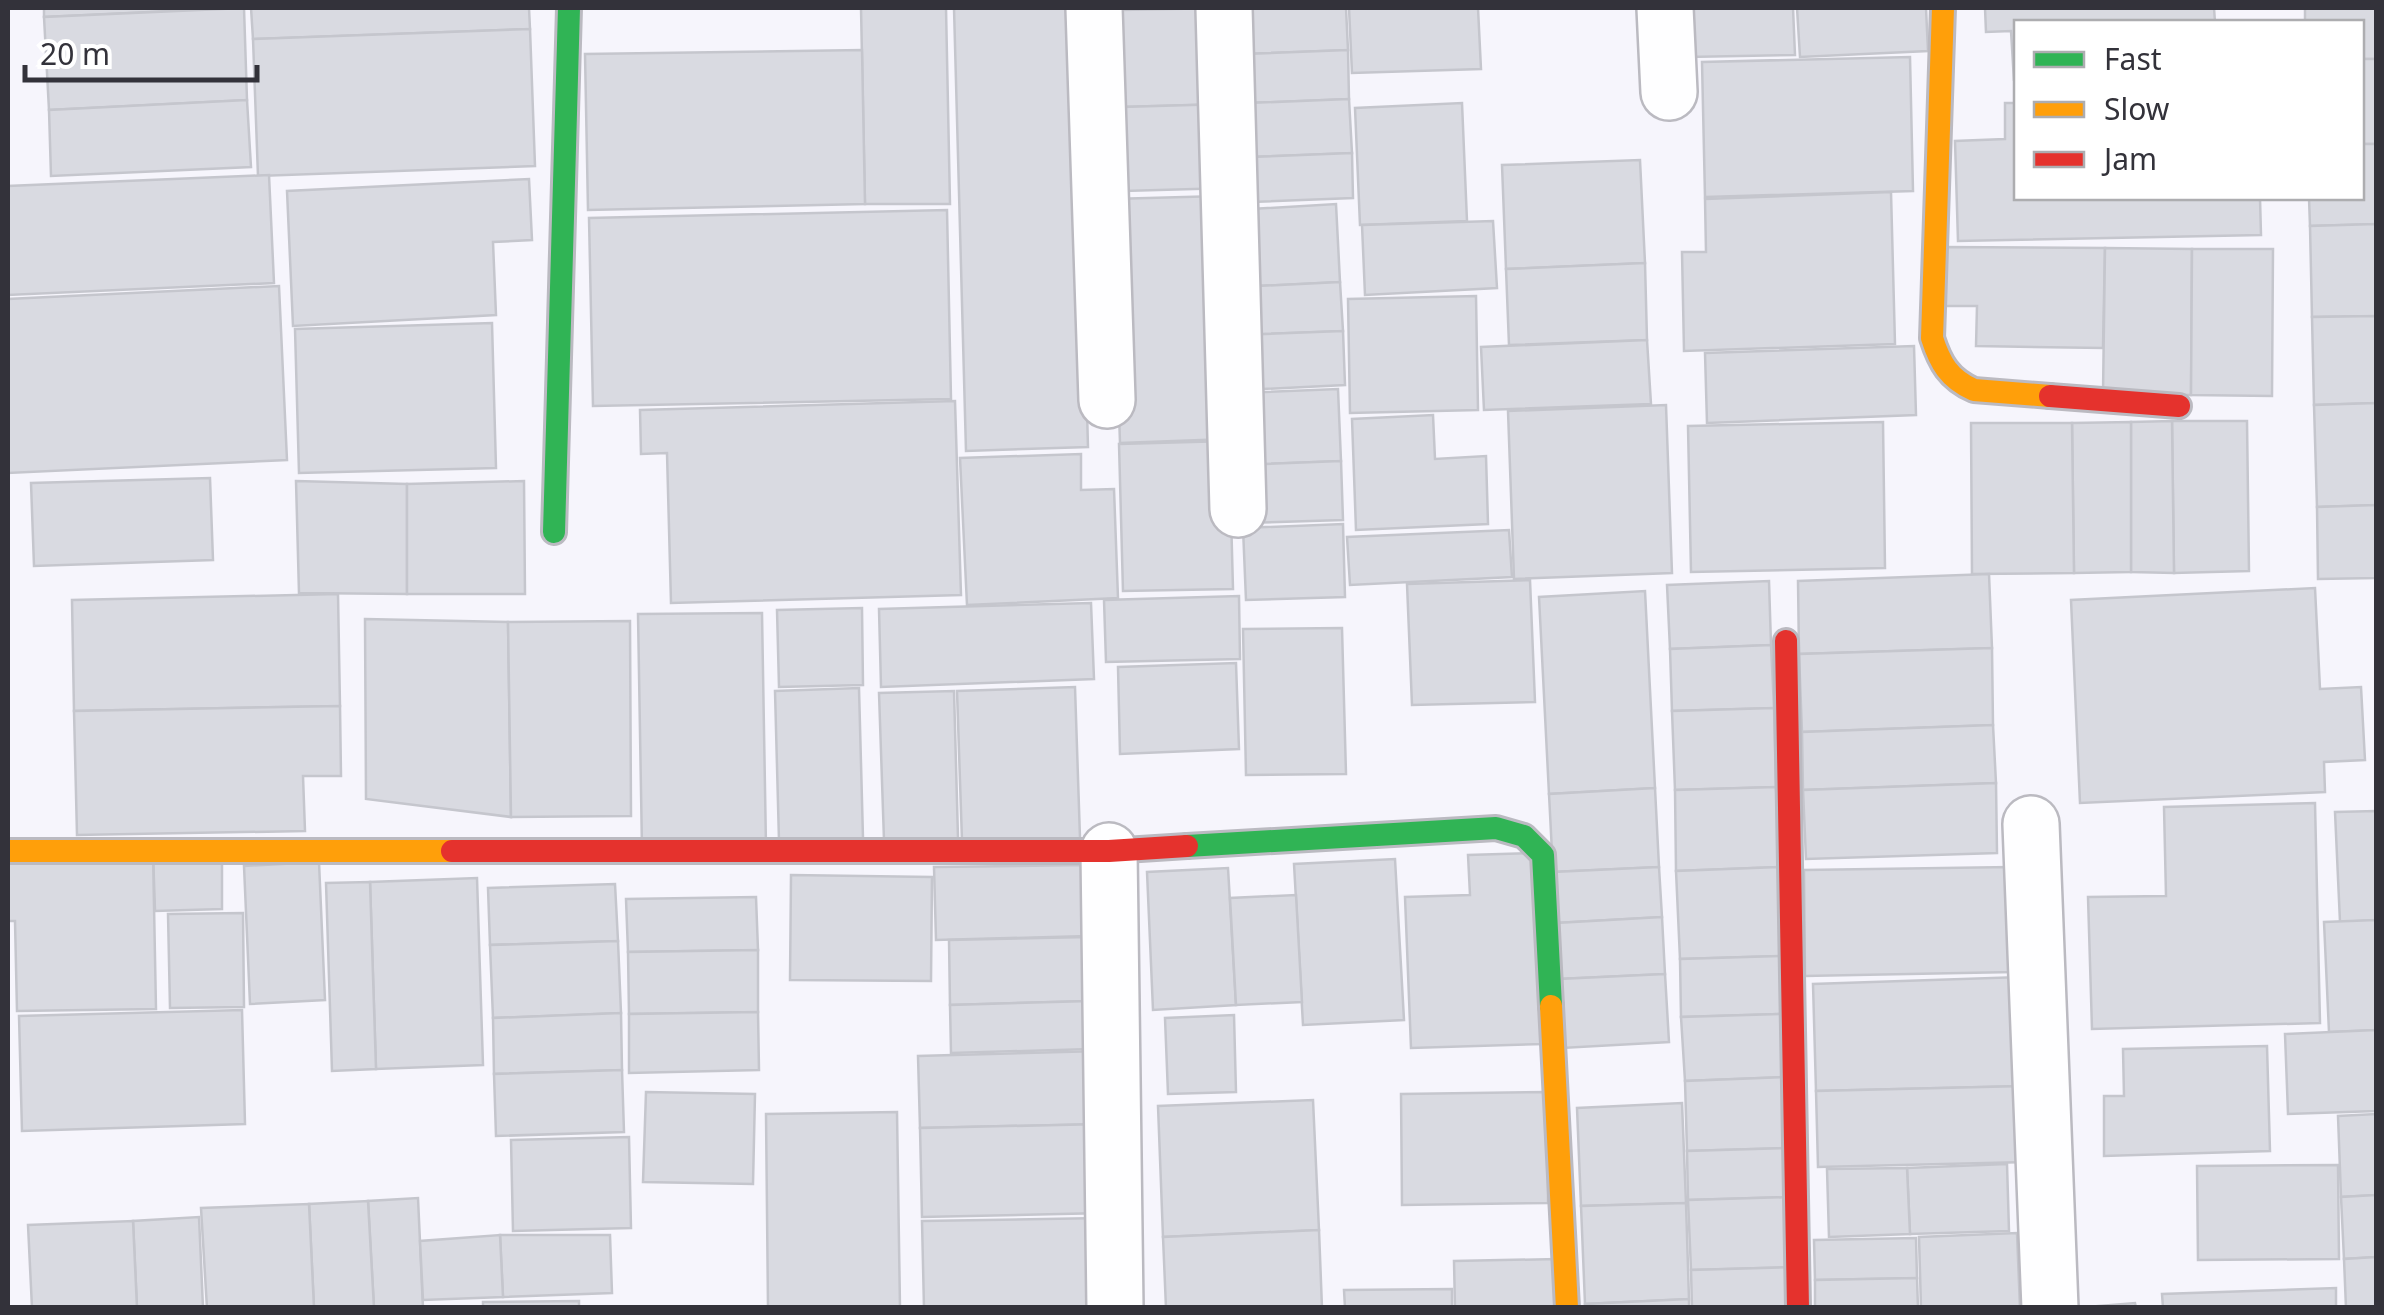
<svg xmlns="http://www.w3.org/2000/svg" width="2384" height="1315" font-family="'Noto Sans',sans-serif">
<style>
.building{fill:#d9dae1;stroke:#c5c6cd;stroke-width:2.5}
.lines{fill:none;stroke-linecap:round;stroke-linejoin:round}
.street-casing{stroke:#bbbac1;stroke-width:60}
.fast-casing{stroke:#bbbac1;stroke-width:28}
.slow-casing{stroke:#bbbac1;stroke-width:28}
.jam-casing{stroke:#bbbac1;stroke-width:28}
.street{stroke:#fefeff;stroke-width:55}
.fast{stroke:#30b455;stroke-width:22}
.slow{stroke:#ff9f0a;stroke-width:22}
.jam{stroke:#e5322d;stroke-width:22}
</style>
<rect width="100%" height="100%" fill="#f6f5fc"/>
<!-- building -->
<g class="building">
<polygon points="44,8 234,8 44,17"/>
<polygon points="244,8 247,100 49,110 44,17"/>
<polygon points="251,8 529,8 530,29 253,39"/>
<polygon points="861,8 946,8 950,204 865,204"/>
<polygon points="954,8 1076,8 1088,447 966,451"/>
<polygon points="1120,8 1217,8 1120,10"/>
<polygon points="1224,8 1226,104 1122,107 1120,10"/>
<polygon points="1244,8 1346,8 1348,50 1245,54"/>
<polygon points="1349,8 1478,8 1481,69 1352,73"/>
<polygon points="1686,8 1793,8 1795,55 1687,57"/>
<polygon points="1797,8 1926,8 1928,51 1800,57"/>
<polygon points="1985,8 2214,8 2215,22 2016,22 2014,81 2011,31 1986,32"/>
<polygon points="2305,8 2376,8 2376,59 2362,59 2362,22 2305,22"/>
<polygon points="530,29 535,166 258,176 253,39"/>
<polygon points="862,50 865,204 588,210 585,54"/>
<polygon points="1348,50 1349,99 1248,103 1245,54"/>
<polygon points="1910,57 1913,191 1705,197 1702,62"/>
<rect x="2362" y="59" width="14" height="85"/>
<polygon points="1349,99 1352,153 1250,157 1248,103"/>
<polygon points="247,100 251,167 51,176 49,110"/>
<polygon points="1462,103 1467,221 1360,225 1355,108"/>
<polygon points="2005,103 2016,103 2016,198 2260,198 2261,235 1958,241 1955,141 2005,139"/>
<polygon points="1226,104 1229,188 1124,191 1122,107"/>
<polygon points="2362,144 2376,144 2376,224 2310,226 2309,198 2362,198"/>
<polygon points="1352,153 1353,198 1252,202 1250,157"/>
<polygon points="1640,160 1645,263 1506,269 1502,165"/>
<polygon points="269,175 274,283 8,295 8,186"/>
<polygon points="529,179 532,240 493,242 496,315 293,326 287,191"/>
<polygon points="1891,192 1895,344 1684,351 1682,252 1706,252 1705,199"/>
<polygon points="1220,196 1228,439 1120,443 1112,199"/>
<polygon points="1336,204 1340,282 1238,287 1234,210"/>
<polygon points="947,210 951,399 593,406 589,218"/>
<polygon points="1493,221 1497,288 1365,295 1362,225"/>
<polygon points="2376,224 2376,316 2312,317 2310,226"/>
<polygon points="1941,247 2105,248 2103,348 1976,346 1977,306 1940,306"/>
<polygon points="2105,248 2192,249 2191,395 2103,394"/>
<polygon points="2192,249 2273,249 2272,396 2191,395"/>
<polygon points="1645,263 1647,340 1509,345 1506,269"/>
<polygon points="1340,282 1343,331 1241,335 1238,287"/>
<polygon points="279,286 287,460 8,473 8,299"/>
<polygon points="1476,296 1478,410 1350,413 1348,299"/>
<polygon points="2376,316 2376,403 2314,405 2312,317"/>
<polygon points="492,323 496,468 299,473 295,329"/>
<polygon points="1343,331 1345,385 1242,390 1241,335"/>
<polygon points="1647,340 1651,404 1484,410 1481,347"/>
<polygon points="1914,346 1916,415 1707,423 1705,353"/>
<polygon points="1338,389 1341,461 1241,465 1239,393"/>
<polygon points="955,401 961,595 671,603 667,453 641,454 640,410"/>
<polygon points="2376,403 2376,505 2317,507 2314,405"/>
<polygon points="1666,405 1672,573 1514,579 1508,411"/>
<polygon points="1433,415 1435,459 1486,456 1488,524 1356,530 1352,419"/>
<polygon points="2172,421 2247,421 2249,571 2174,573"/>
<polygon points="2172,421 2174,573 2131,572 2131,422"/>
<polygon points="1883,422 1885,568 1691,572 1688,426"/>
<polygon points="2131,422 2131,572 2074,573 2072,423"/>
<polygon points="1971,423 2072,423 2074,573 1972,574"/>
<polygon points="1229,441 1233,589 1123,591 1119,444"/>
<polygon points="1081,454 1081,490 1114,489 1118,598 967,605 960,458"/>
<polygon points="1341,461 1343,520 1243,523 1241,465"/>
<polygon points="210,478 213,560 34,566 31,483"/>
<polygon points="296,481 407,484 407,594 299,593"/>
<polygon points="524,481 525,594 407,594 407,484"/>
<polygon points="2376,505 2376,578 2318,579 2317,507"/>
<polygon points="1343,524 1345,597 1246,600 1243,528"/>
<polygon points="1509,530 1512,577 1350,585 1347,537"/>
<polygon points="1989,574 1992,648 1799,654 1798,581"/>
<polygon points="1530,580 1535,702 1412,705 1407,584"/>
<polygon points="1769,581 1771,645 1670,649 1667,585"/>
<polygon points="2315,588 2320,689 2361,687 2365,760 2324,762 2325,792 2080,803 2071,600"/>
<polygon points="1645,591 1655,788 1549,794 1539,597"/>
<polygon points="338,594 340,706 74,711 72,600"/>
<polygon points="1239,596 1240,659 1106,662 1104,600"/>
<polygon points="1091,603 1094,679 881,687 879,609"/>
<polygon points="862,608 863,685 779,687 777,610"/>
<polygon points="762,613 766,847 642,849 638,614"/>
<polygon points="365,619 508,622 511,817 366,799"/>
<polygon points="630,621 631,816 511,817 508,622"/>
<polygon points="1342,628 1346,774 1246,775 1243,629"/>
<polygon points="1771,645 1774,708 1672,711 1670,649"/>
<polygon points="1992,648 1993,725 1802,732 1799,654"/>
<polygon points="1236,663 1239,749 1120,754 1118,667"/>
<polygon points="1075,687 1080,838 962,841 957,691"/>
<polygon points="859,688 863,838 779,841 775,691"/>
<polygon points="954,691 958,838 884,840 879,693"/>
<polygon points="340,706 341,776 303,776 305,831 77,835 74,711"/>
<polygon points="1774,708 1776,787 1675,790 1672,711"/>
<polygon points="1993,725 1996,783 1803,790 1802,732"/>
<polygon points="1996,783 1997,853 1806,859 1803,790"/>
<polygon points="1776,787 1779,867 1676,871 1675,790"/>
<polygon points="1655,788 1659,867 1553,872 1549,794"/>
<polygon points="2315,803 2320,1023 2092,1029 2088,897 2166,896 2164,807"/>
<polygon points="2376,811 2376,920 2340,922 2335,812"/>
<polygon points="222,852 222,909 155,911 153,853"/>
<polygon points="153,853 156,1009 17,1011 15,921 8,921 8,855"/>
<polygon points="1537,853 1543,1044 1411,1048 1405,897 1470,895 1468,855"/>
<polygon points="1395,859 1404,1020 1303,1025 1294,864"/>
<polygon points="319,862 325,1000 250,1004 244,866"/>
<polygon points="1087,865 1088,936 936,940 934,867"/>
<polygon points="1659,867 1662,917 1556,923 1553,872"/>
<polygon points="1779,867 1782,956 1680,959 1676,871"/>
<polygon points="2011,867 2013,972 1805,976 1804,870"/>
<polygon points="1228,868 1236,1005 1153,1010 1147,872"/>
<polygon points="791,875 932,877 931,981 790,980"/>
<polygon points="477,878 483,1065 376,1069 370,882"/>
<polygon points="370,882 376,1069 332,1071 326,883"/>
<polygon points="615,884 618,941 490,945 488,888"/>
<polygon points="1296,895 1302,1002 1236,1005 1230,898"/>
<polygon points="756,897 758,950 628,952 626,899"/>
<polygon points="243,913 244,1007 170,1008 168,914"/>
<polygon points="1662,917 1665,974 1559,979 1556,923"/>
<polygon points="2376,920 2376,1030 2329,1032 2324,922"/>
<polygon points="1089,937 1090,1001 950,1005 949,940"/>
<polygon points="618,941 621,1013 493,1018 490,945"/>
<polygon points="758,950 758,1012 629,1014 628,952"/>
<polygon points="1782,956 1784,1014 1681,1017 1680,959"/>
<polygon points="1665,974 1669,1042 1562,1048 1559,979"/>
<polygon points="2021,977 2024,1086 1816,1091 1813,984"/>
<polygon points="1090,1001 1091,1049 951,1053 950,1005"/>
<polygon points="242,1010 245,1124 22,1131 19,1016"/>
<polygon points="758,1012 759,1070 629,1073 629,1014"/>
<polygon points="621,1013 622,1070 494,1074 493,1018"/>
<polygon points="1784,1014 1786,1077 1685,1081 1681,1017"/>
<polygon points="1234,1015 1236,1092 1168,1094 1165,1018"/>
<polygon points="2376,1030 2376,1111 2288,1114 2285,1034"/>
<polygon points="2267,1046 2270,1151 2104,1156 2104,1096 2124,1096 2123,1049"/>
<polygon points="1100,1051 1102,1124 920,1128 918,1056"/>
<polygon points="622,1070 624,1132 496,1136 494,1074"/>
<polygon points="1786,1077 1790,1148 1687,1151 1685,1081"/>
<polygon points="2024,1086 2027,1162 1818,1167 1816,1091"/>
<polygon points="646,1092 755,1094 753,1184 643,1182"/>
<polygon points="1548,1092 1548,1203 1402,1205 1401,1094"/>
<polygon points="1313,1100 1319,1230 1163,1237 1158,1106"/>
<polygon points="1682,1103 1686,1203 1581,1206 1577,1108"/>
<polygon points="897,1112 900,1308 768,1308 766,1114"/>
<polygon points="2376,1114 2376,1195 2341,1197 2338,1116"/>
<polygon points="1102,1124 1104,1213 922,1217 920,1128"/>
<polygon points="629,1137 631,1228 513,1231 511,1140"/>
<polygon points="1790,1148 1791,1197 1688,1200 1687,1151"/>
<polygon points="2007,1164 2009,1231 1910,1234 1907,1168"/>
<polygon points="2338,1165 2339,1259 2198,1260 2197,1166"/>
<polygon points="1907,1168 1910,1234 1829,1237 1827,1169"/>
<polygon points="2376,1195 2376,1257 2344,1259 2341,1197"/>
<polygon points="1791,1197 1793,1267 1691,1270 1688,1200"/>
<polygon points="418,1198 423,1308 374,1308 368,1201"/>
<polygon points="368,1201 374,1308 314,1308 309,1204"/>
<polygon points="1686,1203 1689,1299 1585,1304 1581,1206"/>
<polygon points="309,1204 314,1308 207,1308 201,1208"/>
<polygon points="199,1217 203,1308 137,1308 133,1221"/>
<polygon points="1101,1218 1102,1308 924,1308 922,1221"/>
<polygon points="133,1221 137,1308 32,1308 28,1225"/>
<polygon points="1319,1230 1322,1308 1166,1308 1163,1237"/>
<polygon points="2017,1233 2020,1308 1921,1308 1919,1237"/>
<polygon points="500,1235 610,1235 612,1293 503,1297"/>
<polygon points="500,1235 503,1297 423,1300 420,1241"/>
<polygon points="1916,1238 1917,1278 1815,1280 1814,1240"/>
<polygon points="2376,1257 2376,1308 2346,1308 2344,1259"/>
<polygon points="1557,1259 1558,1308 1455,1308 1454,1261"/>
<polygon points="1793,1267 1795,1308 1692,1308 1691,1270"/>
<polygon points="1917,1278 1918,1308 1815,1308 1815,1280"/>
<polygon points="2336,1288 2336,1308 2163,1308 2162,1294"/>
<polygon points="1452,1289 1452,1308 1345,1308 1344,1290"/>
<polygon points="1689,1299 1689,1308 1585,1308 1585,1304"/>
<polygon points="579,1301 579,1308 483,1308 483,1302"/>
<polygon points="2135,1303 2136,1308 2074,1308"/>
</g>
<g class="lines">
<!-- street casing -->
<g class="street-casing">
<g id="street">
<polyline points="1094,8 1107,400"/>
<polyline points="1224,8 1238,509"/>
<polyline points="1665,8 1669,92"/>
<polyline points="2031,824 2050,1308"/>
<polyline points="1109,851 1115,1308"/>
</g>
</g>
<!-- fast casing -->
<g class="fast-casing">
<g id="fast">
<polyline points="554,532 569,8"/>
<polyline points="1187,846 1496,828 1524,836 1543,855 1551,1006"/>
</g>
</g>
<!-- slow casing -->
<g class="slow-casing">
<g id="slow">
<path d="M1943,8L1932,338C1940,363 1949,379 1974,390L2050,396"/>
<polyline points="8,851 452,851"/>
<polyline points="1551,1006 1567,1308"/>
</g>
</g>
<!-- jam casing -->
<g class="jam-casing">
<g id="jam">
<polyline points="2050,396 2179,406"/>
<polyline points="1786,641 1798,1308"/>
<polyline points="452,851 1109,851 1187,846"/>
</g>
</g>
<!-- street -->
<use href="#street" class="street"/>
<!-- fast -->
<use href="#fast" class="fast"/>
<!-- slow -->
<use href="#slow" class="slow"/>
<!-- jam -->
<use href="#jam" class="jam"/>
</g>
<!-- border -->
<rect width="2384" height="1315" fill="none" stroke="#33323a" stroke-width="20"/>
<!-- legend -->
<rect x="2014" y="20" width="350" height="180" fill="#ffffff" stroke="#adadb0" stroke-width="2.5"/>
<rect x="2034" y="52" width="50" height="15" fill="#30b455" stroke="#adadb0" stroke-width="2.5"/>
<text x="2104" y="70" font-size="30" fill="#33323a">Fast</text>
<rect x="2034" y="102" width="50" height="15" fill="#ff9f0a" stroke="#adadb0" stroke-width="2.5"/>
<text x="2104" y="120" font-size="30" fill="#33323a">Slow</text>
<rect x="2034" y="152" width="50" height="15" fill="#e5322d" stroke="#adadb0" stroke-width="2.5"/>
<text x="2104" y="170" font-size="30" fill="#33323a">Jam</text>
<!-- scale -->
<path d="M25 65v15h232v-15" fill="none" stroke="#33323a" stroke-width="5"/>
<text x="40" y="65" font-size="30" fill="#33323a" stroke="#ffffff" stroke-width="8" paint-order="stroke">20 m</text>
</svg>
